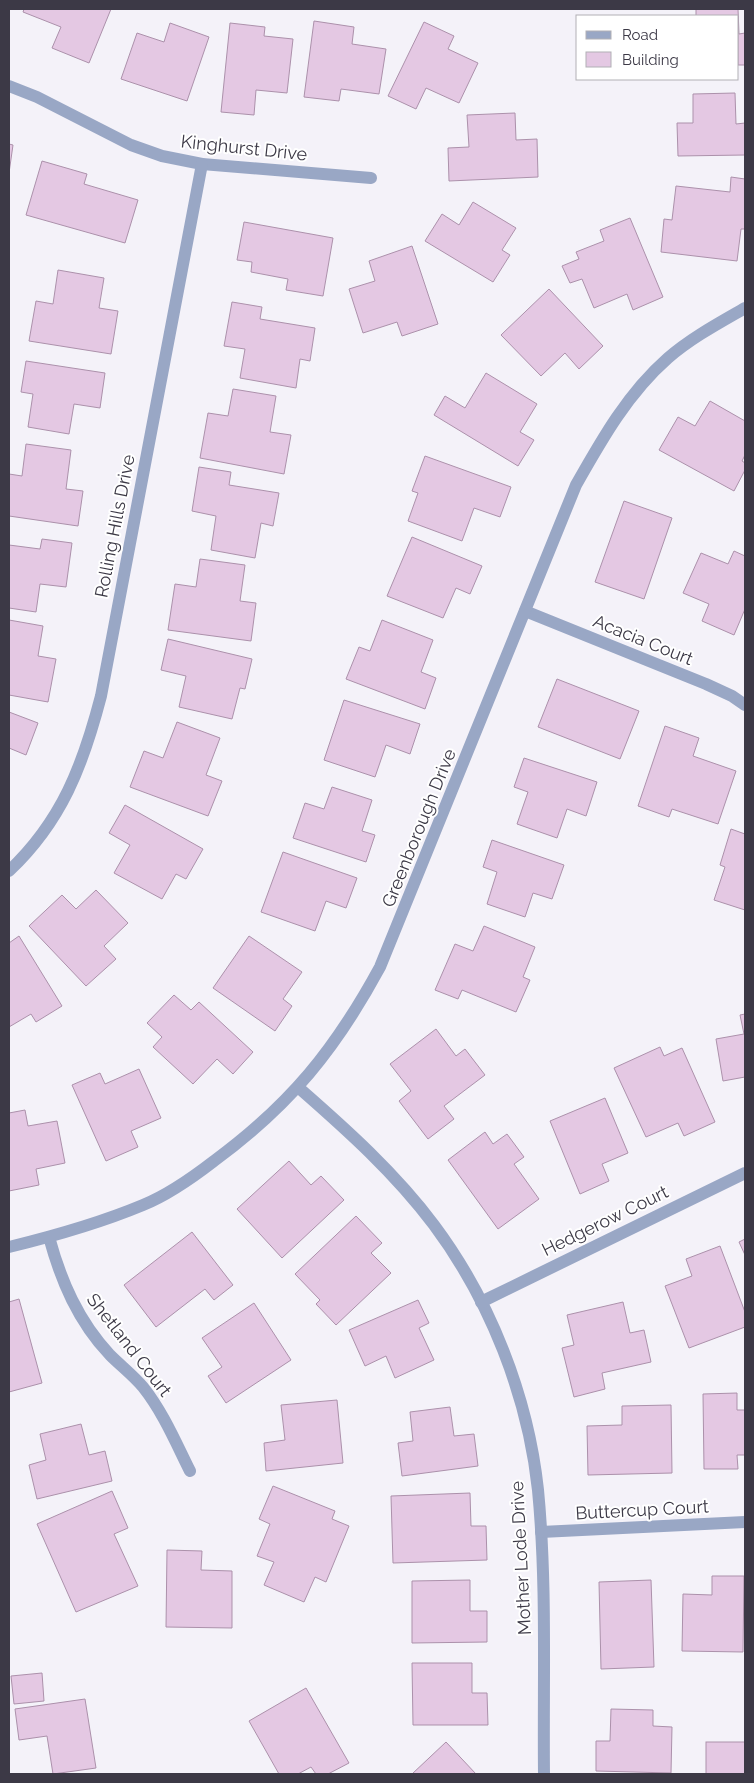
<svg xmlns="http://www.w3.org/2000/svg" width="754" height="1783" font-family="Raleway,sans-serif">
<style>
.building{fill:#e4c8e3;stroke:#ac91ab}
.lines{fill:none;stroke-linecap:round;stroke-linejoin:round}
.minor{stroke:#99a7c5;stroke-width:12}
.labels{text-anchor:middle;stroke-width:4;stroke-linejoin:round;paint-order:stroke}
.street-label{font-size:18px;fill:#3c3946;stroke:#fff}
</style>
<rect width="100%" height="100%" fill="#f4f2f9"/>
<!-- building -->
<g class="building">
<polygon points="24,9 111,9 89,63 52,48 61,27 23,12"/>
<polygon points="696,9 738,9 739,34 745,33 745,65 738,65 738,16 696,16"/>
<polygon points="314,21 354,27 352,44 386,49 379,94 341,89 339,101 304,97"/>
<polygon points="424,22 454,36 448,49 478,63 459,103 426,88 416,109 388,96"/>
<polygon points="170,23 209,37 187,101 121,79 137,33 164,42"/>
<polygon points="230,23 265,27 264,36 293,39 287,93 256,90 254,115 221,112"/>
<polygon points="735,93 736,124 745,123 745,155 678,156 677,123 693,123 693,94"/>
<polygon points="515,113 516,140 537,139 538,177 449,181 448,148 469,147 467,115"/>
<polygon points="9,144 13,145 9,173"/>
<polygon points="42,161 87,174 84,184 138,200 125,243 26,215"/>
<polygon points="731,177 745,179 745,229 741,229 737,261 661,252 664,219 672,220 676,186 730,192"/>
<polygon points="473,202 516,228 502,250 510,255 493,282 425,241 442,214 459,225"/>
<polygon points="630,218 663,297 633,310 627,294 594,308 582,279 570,283 562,266 579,259 576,252 604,241 600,230"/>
<polygon points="244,222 333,238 323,296 286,290 288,279 251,272 252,262 237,260"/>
<polygon points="412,246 438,324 402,336 397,322 363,333 349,289 375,281 369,261"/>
<polygon points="58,270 104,278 99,308 118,311 111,354 29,341 36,301 53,304"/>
<polygon points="549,289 603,346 579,369 565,353 541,376 501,335"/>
<polygon points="232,302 262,307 260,319 315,328 310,361 300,359 296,388 240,378 245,349 224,346"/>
<polygon points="26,361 105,373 100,408 74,404 69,434 28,427 33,394 21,392"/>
<polygon points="486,373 537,404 520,432 534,440 518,466 434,415 445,396 465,408"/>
<polygon points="233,389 276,396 270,432 291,435 284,474 200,458 208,413 228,416"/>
<polygon points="710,401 745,421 745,455 742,461 745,463 745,470 734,491 659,450 678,417 695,426"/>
<polygon points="26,444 71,450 66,489 83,491 78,526 9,516 9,474 22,476"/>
<polygon points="425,456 511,487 500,517 474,508 462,541 408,521 418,493 412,491"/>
<polygon points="199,467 231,472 229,485 279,493 273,526 261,523 255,558 211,550 216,516 192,511"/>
<polygon points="624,501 672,518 644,599 595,582"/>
<polygon points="412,537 482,566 470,594 456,588 443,618 387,596"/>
<polygon points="42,539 72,543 66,587 40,584 36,612 9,608 9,545 40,549"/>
<polygon points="734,551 745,556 745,609 734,635 702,621 709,604 683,593 701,553 728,564"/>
<polygon points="200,559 245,565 240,601 256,603 251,641 168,630 175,584 196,587"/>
<polygon points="9,620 43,626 38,656 56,659 48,702 9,695"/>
<polygon points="382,620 433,640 421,672 436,678 425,709 346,679 359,647 370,651"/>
<polygon points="168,639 252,659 245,689 240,688 232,719 179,707 186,676 161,670"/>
<polygon points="557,679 639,711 620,759 538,727"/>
<polygon points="344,700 420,724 410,754 386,745 375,777 324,760"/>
<polygon points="9,712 38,723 26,755 9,748"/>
<polygon points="177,722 220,738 206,775 222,781 208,816 130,787 144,751 163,758"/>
<polygon points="665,726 699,738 693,756 736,771 718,824 672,809 669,817 638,806"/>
<polygon points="524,758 597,782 586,816 567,809 557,838 517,824 528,792 514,787"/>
<polygon points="332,787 372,800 362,831 375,835 366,862 293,838 305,803 324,809"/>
<polygon points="125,805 203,849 186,879 176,874 162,899 114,873 130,845 109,833"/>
<polygon points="731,829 745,834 745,910 714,900 725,867 720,865"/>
<polygon points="492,840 564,865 552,899 533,893 525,917 487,904 497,872 483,867"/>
<polygon points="283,852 357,878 346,908 326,901 315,931 261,912"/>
<polygon points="96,890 128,923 104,946 116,959 86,986 29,926 62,895 76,909"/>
<polygon points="484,926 535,947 523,977 530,980 516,1012 462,990 458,999 435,990 455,944 473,951"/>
<polygon points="19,936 62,1006 36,1022 31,1014 9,1027 9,943"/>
<polygon points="249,936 302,972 283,999 292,1006 275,1031 213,988"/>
<polygon points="174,995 191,1010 199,1002 253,1052 233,1074 217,1059 193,1084 153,1047 162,1037 147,1023"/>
<polygon points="745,1014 745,1077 723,1081 716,1039 744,1034 740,1015"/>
<polygon points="436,1029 456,1056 465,1049 485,1075 444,1106 454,1119 428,1139 399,1101 411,1091 390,1064"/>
<polygon points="660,1047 664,1056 682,1048 715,1122 684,1136 678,1123 646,1137 614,1068"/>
<polygon points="139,1069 161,1118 131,1131 138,1147 106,1161 72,1085 100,1073 105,1084"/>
<polygon points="605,1098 628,1153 602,1164 609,1181 580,1194 550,1121"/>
<polygon points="25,1110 28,1126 57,1121 65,1163 36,1169 39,1185 9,1191 9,1113"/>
<polygon points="485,1132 493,1144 507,1134 524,1157 514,1164 539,1199 498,1229 448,1160"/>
<polygon points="289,1161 311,1185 321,1176 344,1200 282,1258 237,1209"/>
<polygon points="356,1216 382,1243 371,1253 391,1273 336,1325 316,1304 320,1300 295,1274"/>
<polygon points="192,1232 233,1285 214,1300 205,1289 156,1327 124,1285"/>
<polygon points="745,1239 745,1255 739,1242"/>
<polygon points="720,1246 745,1312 745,1327 689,1348 665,1286 692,1276 686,1259"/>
<polygon points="19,1299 42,1383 9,1392 9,1302"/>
<polygon points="418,1300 429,1323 419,1328 434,1360 395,1378 386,1356 365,1366 349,1330"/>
<polygon points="623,1302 630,1333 644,1330 651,1362 602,1373 605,1389 574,1397 562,1348 574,1345 567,1315"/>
<polygon points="254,1303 291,1360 226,1403 208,1376 222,1367 202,1338"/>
<polygon points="737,1393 737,1410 745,1410 745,1455 737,1455 738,1469 704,1469 703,1394"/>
<polygon points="337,1400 343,1463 266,1471 264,1443 285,1440 281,1405"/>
<polygon points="671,1405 672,1473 588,1475 587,1426 622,1425 622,1406"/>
<polygon points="450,1407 454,1436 474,1434 478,1466 402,1476 398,1443 413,1441 410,1412"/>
<polygon points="81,1424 89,1455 105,1451 112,1481 37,1499 29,1465 46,1460 40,1434"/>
<polygon points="273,1486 335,1511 332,1519 349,1526 326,1582 315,1577 304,1602 264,1585 274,1562 257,1556 270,1524 259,1519"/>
<polygon points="112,1491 128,1528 114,1534 138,1586 76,1612 37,1524"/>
<polygon points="470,1493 471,1526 486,1526 487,1560 393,1563 391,1496"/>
<polygon points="167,1550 202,1551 201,1570 232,1571 232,1628 166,1627"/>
<polygon points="712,1576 744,1576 743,1652 682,1651 683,1594 712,1595"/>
<polygon points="470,1580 470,1611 487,1611 487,1642 412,1643 412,1581"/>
<polygon points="651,1580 654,1667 601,1669 599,1582"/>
<polygon points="412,1663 472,1663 472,1693 487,1693 488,1725 413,1725"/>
<polygon points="42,1673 44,1701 14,1704 11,1676"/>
<polygon points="306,1688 349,1763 328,1774 316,1774 311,1767 298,1774 279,1774 249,1721"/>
<polygon points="85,1699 96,1768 53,1774 47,1736 19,1740 15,1709"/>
<polygon points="611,1709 653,1710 653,1726 672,1727 671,1773 596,1771 596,1741 610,1741"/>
<polygon points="446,1742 476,1774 412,1774"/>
<rect x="706" y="1742" width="39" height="32"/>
</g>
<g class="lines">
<!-- minor -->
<g class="minor">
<polyline points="9,86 37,97 131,145 162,156 202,164 371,178"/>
<polyline points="525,611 706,684 732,696 745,705"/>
<path d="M9,871C62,821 83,765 101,696L202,164"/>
<path d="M299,1088C347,1130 395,1173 434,1225C490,1300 528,1396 538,1490C547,1584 543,1680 544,1774"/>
<path d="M49,1237C61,1281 78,1321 110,1355C121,1366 133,1375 143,1387C163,1412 176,1443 190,1471"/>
<path d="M9,1247C54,1236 100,1223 143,1205C168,1195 192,1178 214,1161C290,1105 335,1050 380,967L576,485C602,439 628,393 668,358C691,338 719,323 745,308"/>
<polyline points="481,1302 745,1173"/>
<polyline points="541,1532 745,1522"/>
</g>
</g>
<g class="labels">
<!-- street labels -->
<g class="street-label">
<text transform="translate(244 148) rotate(6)" y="6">Kinghurst Drive</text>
<text transform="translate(115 526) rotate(-79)" y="6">Rolling Hills Drive</text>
<text transform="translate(643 640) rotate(22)" y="6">Acacia Court</text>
<text transform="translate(419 828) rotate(-68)" y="6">Greenborough Drive</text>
<text transform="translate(605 1221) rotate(-26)" y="6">Hedgerow Court</text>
<text transform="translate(129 1345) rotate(52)" y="6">Shetland Court</text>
<text transform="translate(642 1510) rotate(-3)" y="6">Buttercup Court</text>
<text transform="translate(521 1558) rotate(-93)" y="6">Mother Lode Drive</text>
</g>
</g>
<!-- border -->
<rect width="754" height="1783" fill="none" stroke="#3c3946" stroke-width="20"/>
<!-- legend -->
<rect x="576" y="15" width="162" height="65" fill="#ffffff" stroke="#b1b0b5"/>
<rect x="586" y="31" width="25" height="8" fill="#99a7c5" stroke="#b1b0b5"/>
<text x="622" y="40" font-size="15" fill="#3c3946">Road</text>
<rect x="586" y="52" width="25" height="15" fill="#e4c8e3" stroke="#b1b0b5"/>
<text x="622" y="65" font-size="15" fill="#3c3946">Building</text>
</svg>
